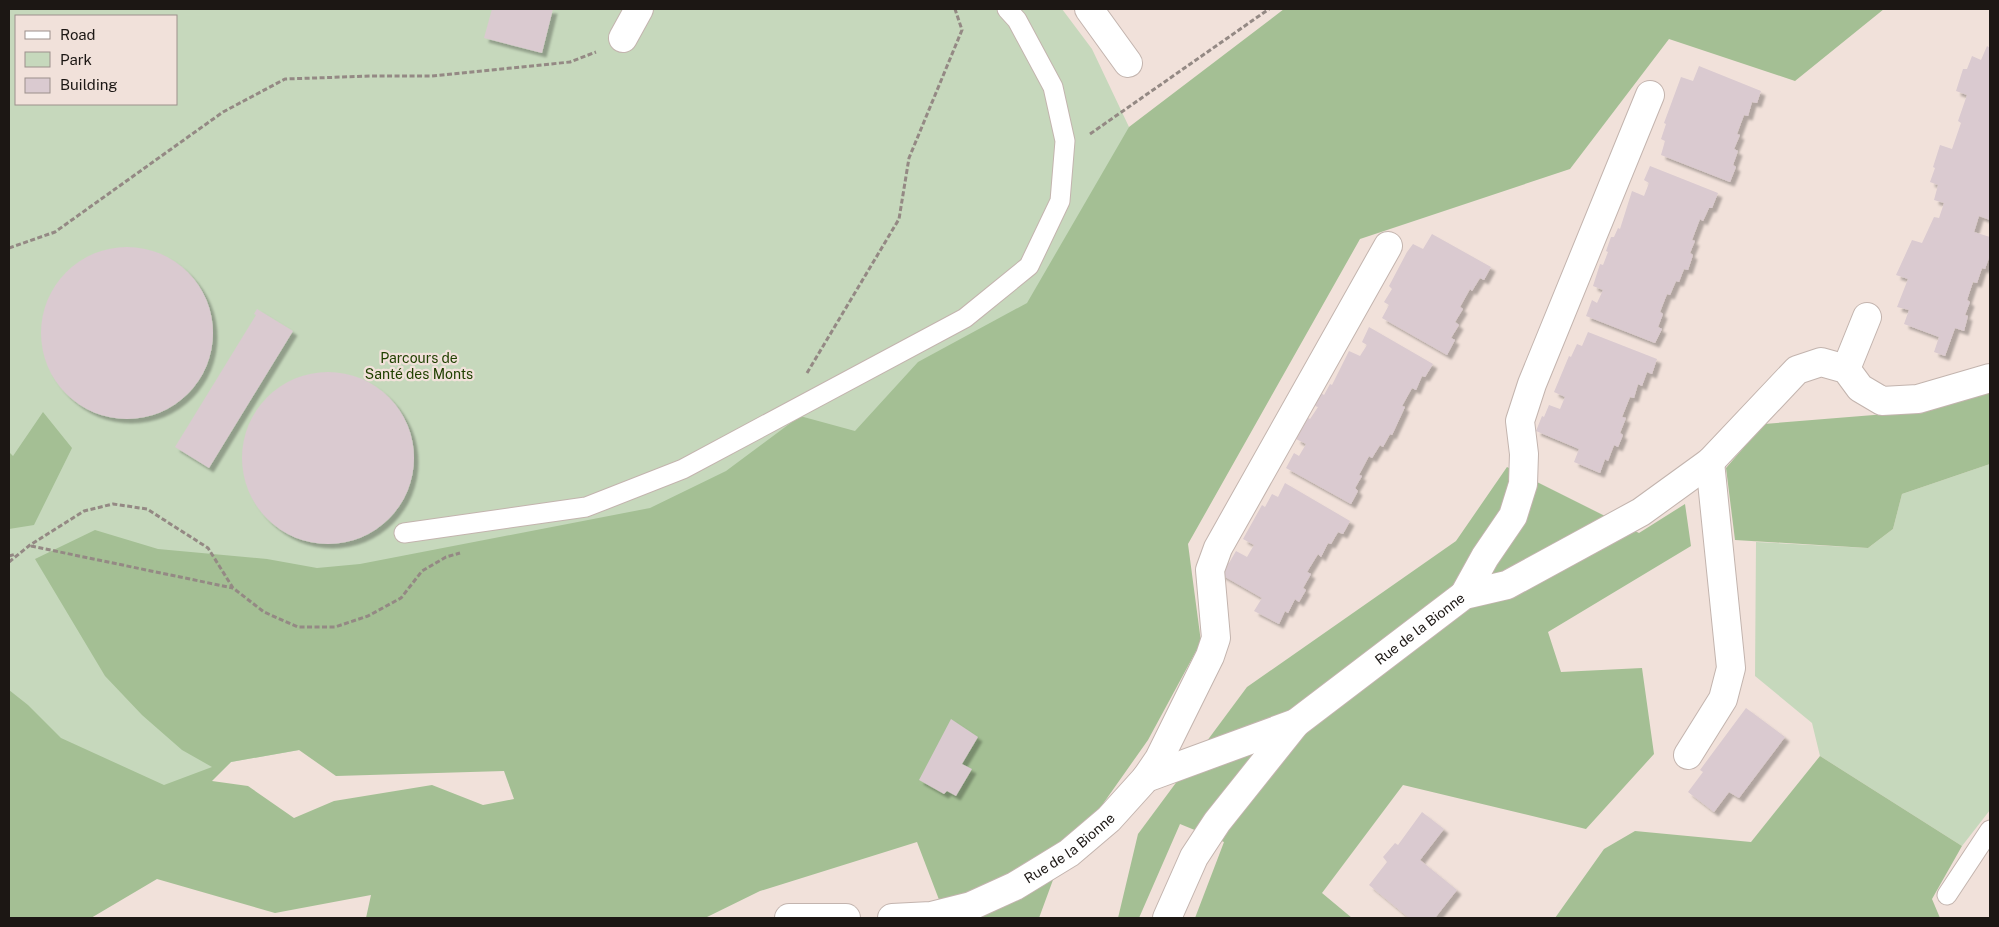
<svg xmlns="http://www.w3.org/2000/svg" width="1999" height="927" font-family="'Public Sans',sans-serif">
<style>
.green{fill:#c6d8bc;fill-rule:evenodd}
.forest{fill:#a4bf94;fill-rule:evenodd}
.building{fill:#dacad0;filter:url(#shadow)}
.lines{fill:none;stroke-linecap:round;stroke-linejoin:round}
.lane-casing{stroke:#c3b4ae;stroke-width:21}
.street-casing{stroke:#c3b4ae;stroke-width:30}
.path{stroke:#948984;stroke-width:3;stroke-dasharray:5 2.5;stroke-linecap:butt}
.lane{stroke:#fff;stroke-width:19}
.street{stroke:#fff;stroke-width:28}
.labels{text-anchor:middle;stroke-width:4.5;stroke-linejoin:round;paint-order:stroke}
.park-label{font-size:14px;fill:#204000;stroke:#f1e1da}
.street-label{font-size:14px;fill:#1c1714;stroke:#f1e1da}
</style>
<defs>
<filter id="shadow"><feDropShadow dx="4.5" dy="4.5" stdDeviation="1" flood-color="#0004"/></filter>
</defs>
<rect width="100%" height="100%" fill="#f1e1da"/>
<!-- green -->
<g class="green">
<path d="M9,9H1062L1092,49L1129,127L1011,624L231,762L211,781L9,918ZM16,16H176V104H16Z"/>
<polygon points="1990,464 1990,810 1962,846 1820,756 1812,723 1755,676 1756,542 1868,548 1893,529 1902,494"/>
</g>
<!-- forest -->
<g class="forest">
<path d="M1284,9H1884L1795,81L1669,39L1570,169L1360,239L1188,544L1201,642L1148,740L1057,869L1039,918H946L917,842L760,891L705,918H366L371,895L275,913L157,879L91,918H9V690L28,705L61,738L164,785L212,767L182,750L142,715L105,676L35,559L95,530L158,549L267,559L317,568L360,564L650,508L726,471L800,416L855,431L918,362L1027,303L1129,127ZM299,750L336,776L504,771L514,799L483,805L432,785L334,801L294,818L248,786L212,781L231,762Z"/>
<polygon points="1990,385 1990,464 1902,494 1893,529 1868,548 1735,540 1726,468 1764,424 1911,412"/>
<polygon points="43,412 72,448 34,525 9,529 9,452 13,456"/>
<polygon points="1507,467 1639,533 1685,504 1691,546 1548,632 1561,672 1642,668 1654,754 1586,829 1403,785 1322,893 1352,918 1195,918 1224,842 1180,824 1139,918 1118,918 1138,834 1247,687 1456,541"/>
<polygon points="1820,756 1962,846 1932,899 1940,918 1555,918 1604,849 1635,831 1751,842"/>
</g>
<!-- building -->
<g class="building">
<polygon points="492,9 553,9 542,53 484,38"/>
<polygon points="1987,46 1990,48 1990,220 1979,216 1974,232 1990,237 1990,255 1985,269 1982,268 1977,283 1973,282 1967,300 1970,302 1965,315 1968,316 1964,331 1955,328 1945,356 1934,352 1939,337 1904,324 1909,310 1897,307 1908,279 1896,275 1912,240 1922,243 1934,217 1939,218 1944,203 1934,200 1938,185 1930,182 1935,168 1933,167 1940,145 1952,149 1961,123 1958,121 1967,95 1956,91 1963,69 1967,69 1972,56 1981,60"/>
<polygon points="1699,66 1761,91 1757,103 1752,102 1748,116 1744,115 1737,134 1740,135 1734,149 1738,151 1733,165 1736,167 1730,182 1661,155 1665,141 1661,139 1666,124 1664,123 1681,77 1693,81"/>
<polygon points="1650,166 1718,193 1712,208 1709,208 1703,221 1700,219 1692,240 1695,241 1690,253 1693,255 1688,270 1684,269 1679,282 1676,281 1670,295 1667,294 1660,312 1663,314 1658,327 1662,329 1655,343 1586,316 1592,300 1597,303 1603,290 1593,286 1600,264 1603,265 1608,252 1606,251 1611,237 1614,237 1618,228 1620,229 1632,191 1644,196 1649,183 1644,180"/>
<polygon points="1432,234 1491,267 1484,280 1480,278 1472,291 1470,289 1460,307 1463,309 1455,322 1459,325 1451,338 1455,340 1447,355 1382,318 1389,305 1384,302 1392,289 1389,286 1407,252 1413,244 1423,249"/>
<circle cx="127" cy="333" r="86"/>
<polygon points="257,309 293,331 209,468 175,447 256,315 254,314"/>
<polygon points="1369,327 1433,364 1425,377 1422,376 1416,390 1412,388 1402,406 1405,407 1392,435 1390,434 1383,447 1380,445 1372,458 1369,456 1359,475 1362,476 1355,488 1358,491 1351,504 1286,468 1294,453 1299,456 1306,444 1296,439 1308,418 1310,419 1318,407 1315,406 1321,393 1324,395 1330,384 1332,385 1349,351 1360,356 1367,345 1362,342"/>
<polygon points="1588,332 1657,359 1652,374 1647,372 1642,386 1638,384 1634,398 1630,397 1622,417 1626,418 1620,433 1623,435 1618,447 1614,445 1608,461 1605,459 1600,473 1574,462 1579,449 1536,431 1542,416 1544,417 1549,405 1560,409 1565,397 1554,392 1569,356 1571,357 1577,344 1582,346"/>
<circle cx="328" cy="458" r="86"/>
<polygon points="1285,483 1350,521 1343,534 1338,532 1331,544 1328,543 1321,557 1318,554 1307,572 1311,574 1303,588 1306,590 1299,602 1295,599 1288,613 1285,611 1279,624 1254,611 1262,598 1220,574 1226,561 1229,563 1236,551 1247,557 1254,545 1243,539 1262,505 1265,507 1272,494 1278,497"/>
<polygon points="1746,708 1785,737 1739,798 1729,792 1714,812 1688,792 1703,772 1700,770"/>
<polygon points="951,719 978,737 962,764 972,769 956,796 947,791 944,794 919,780"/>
<polygon points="1422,812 1444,829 1420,860 1457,890 1435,918 1409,918 1369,885 1387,862 1383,857 1395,843 1398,845"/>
</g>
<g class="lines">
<!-- lane casing -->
<g class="lane-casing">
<g id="lane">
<polyline points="404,533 586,507 683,469 965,318 1029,266 1060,201 1065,141 1053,87 1017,20 1007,9"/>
<polyline points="1947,895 1990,830"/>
</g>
</g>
<!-- street casing -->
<g class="street-casing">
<g id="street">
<polyline points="1089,9 1128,63"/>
<polyline points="623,38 639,9"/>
<polyline points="1846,369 1867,317"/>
<polyline points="1464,595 1485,557 1513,516 1523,484 1524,454 1520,421 1532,384 1650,95"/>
<polyline points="1688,755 1723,699 1731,668 1710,462"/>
<polyline points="1146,778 1159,759 1210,656 1216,638 1210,570 1218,548 1388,246"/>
<polyline points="789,918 846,918"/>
<path id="s1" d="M892,918L931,916L971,906L1015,886L1069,853L1109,819L1146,778L1296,723L1464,595L1507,585L1641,512L1710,462L1797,370L1821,362L1846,369L1860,388L1882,401L1918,399L1990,378"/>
<polyline points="1167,918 1194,857 1217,822 1296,723"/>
</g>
</g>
<!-- path -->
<g class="path">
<polyline points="1090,134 1269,9"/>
<polyline points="9,248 55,232 223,112 285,79 372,76 432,76 570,62 596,52"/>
<polyline points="807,373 899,219 909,158 962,30 955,9"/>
<polyline points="31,546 233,588"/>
<polyline points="9,556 16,554"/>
<polyline points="9,562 30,545 84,511 113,504 147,509 208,548 233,588 264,612 298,627 335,627 368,616 401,598 422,571 446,557 460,553"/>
</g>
<!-- lane -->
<use href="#lane" class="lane"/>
<!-- street -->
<use href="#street" class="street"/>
</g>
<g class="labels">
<!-- park labels -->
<g class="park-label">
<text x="419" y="363">Parcours de<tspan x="419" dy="16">Santé des Monts</tspan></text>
</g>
<!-- street labels -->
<g class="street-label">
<text dy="5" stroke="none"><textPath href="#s1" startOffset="615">Rue de la Bionne</textPath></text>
<text dy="5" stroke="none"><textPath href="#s1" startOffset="195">Rue de la Bionne</textPath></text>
</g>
</g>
<!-- border -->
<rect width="1999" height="927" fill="none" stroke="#1c1714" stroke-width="20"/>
<!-- legend -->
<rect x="15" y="15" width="162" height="90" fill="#f1e1da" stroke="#9c908b"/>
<rect x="25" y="31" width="25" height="8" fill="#ffffff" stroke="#9c908b"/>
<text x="60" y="40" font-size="15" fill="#1c1714">Road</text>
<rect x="25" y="52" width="25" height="15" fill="#c6d8bc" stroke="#9c908b"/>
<text x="60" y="65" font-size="15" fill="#1c1714">Park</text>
<rect x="25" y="78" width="25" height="15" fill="#dacad0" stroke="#9c908b"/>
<text x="60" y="90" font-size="15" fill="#1c1714">Building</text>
</svg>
